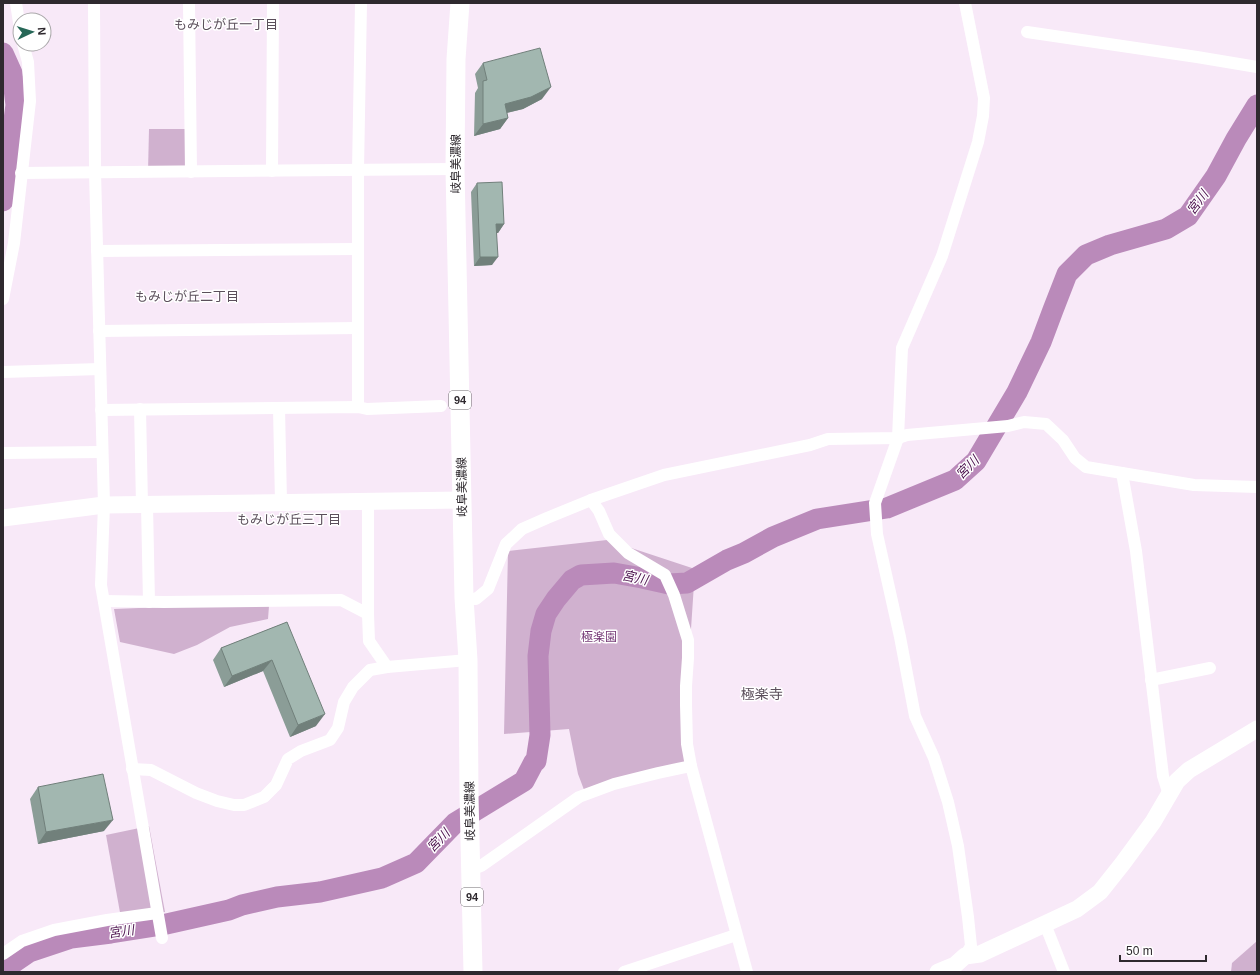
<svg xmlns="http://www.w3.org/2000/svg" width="1260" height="975" font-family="Helvetica,'Noto Sans JP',sans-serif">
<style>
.green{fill:#d0b1cf}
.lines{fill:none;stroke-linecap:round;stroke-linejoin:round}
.river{stroke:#ba8aba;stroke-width:21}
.street{stroke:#fff;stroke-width:12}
.secondary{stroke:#fff;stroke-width:17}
.primary{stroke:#fff;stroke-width:19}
.wall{fill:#8b9d97}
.shaded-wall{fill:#71807b}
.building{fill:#a2b7b0;stroke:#71807b}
.labels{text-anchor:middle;stroke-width:3;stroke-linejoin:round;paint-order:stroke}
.shield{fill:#fff;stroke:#6d696d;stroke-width:1}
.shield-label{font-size:11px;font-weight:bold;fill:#2e292e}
.street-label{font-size:12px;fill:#2e292e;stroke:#fff}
.park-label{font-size:12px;fill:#763b77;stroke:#fff}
.neighbourhood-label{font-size:13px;fill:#5b4f5b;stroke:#fff}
.water-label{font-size:13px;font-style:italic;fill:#4c124e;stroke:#fff}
.quarter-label{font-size:14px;fill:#5b4f5b;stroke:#fff}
</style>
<rect width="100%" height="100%" fill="#f8e9f8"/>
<!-- green -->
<g class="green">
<polygon points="149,129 191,129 191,172 148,172"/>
<polygon points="607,540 695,569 686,704 691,766 586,795 578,774 569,729 504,734 508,551"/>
<polygon points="269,606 268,619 230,627 197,645 174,654 120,642 114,609 164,607"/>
<polygon points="149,826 165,912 121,918 106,835"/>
<polygon points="1257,941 1257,972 1231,972 1232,963"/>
</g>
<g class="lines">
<!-- river -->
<g class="river">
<polyline points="3,53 12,73 16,105 3,201"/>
<polyline points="3,970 29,952 71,938 111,933 162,925 229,910 242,905 277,897 320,892 382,878 416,863 455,823 524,781 534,762 536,761 540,735 538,656 541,631 546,614 556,599 572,580 581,575 614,573 642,578 669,584 687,583 727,560 744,553 773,537 817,519 887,508 955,480 976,461 1017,392 1041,342 1053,310 1067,274 1086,255 1110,245 1166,229 1188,216 1216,176 1236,139 1257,105"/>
</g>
<!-- street -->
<g class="street">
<polyline points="16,3 20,29"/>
<polyline points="94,3 95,172 104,505 101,585 162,938"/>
<polyline points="189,3 191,172"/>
<polyline points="965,3 984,98 983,116 978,142 942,256 902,348 898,438 875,503 877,534 900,637 915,716 934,758 948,802 958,846 968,917 971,946 965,956"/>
<polyline points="1027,32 1197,57 1257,67"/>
<polyline points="272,171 273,3"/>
<polyline points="21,173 455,169"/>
<polyline points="97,251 358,249"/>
<polyline points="3,299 14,243 30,101 28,62 23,44"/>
<polyline points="99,331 358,328"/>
<polyline points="3,372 100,369"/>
<polyline points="358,407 358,170 361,3"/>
<polyline points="279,408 281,502"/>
<polyline points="140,409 142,505"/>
<polyline points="101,410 358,407 367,409 441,406"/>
<polyline points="3,453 102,452"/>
<polyline points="1122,473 1136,551 1163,776 1169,795"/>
<polyline points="591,500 599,511 609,534 628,553 665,575 674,595 688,640 688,658 686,686 686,705 687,744 691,766 747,972"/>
<polyline points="368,502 368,614 369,641 387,667"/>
<polyline points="147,505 149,602"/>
<polyline points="464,598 476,599 488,589 506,544 522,529 547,518 591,500 664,475 810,445 828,439 898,438 907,435 1008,426 1024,422 1046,424 1063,440 1075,458 1086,467 1194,485 1257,487"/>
<polyline points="104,601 164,602 341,600 368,614"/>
<polyline points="1151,680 1210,668"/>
<polyline points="132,769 151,770 196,793 217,801 234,805 244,805 264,797 276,785 288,759 301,751 330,740 338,728 344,702 353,687 370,670 387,667 468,660"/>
<polyline points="471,870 481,866 579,797 614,784 658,773 691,766"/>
<polyline points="1045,924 1064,972"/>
<polyline points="3,954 22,941 54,930 107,920 157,913"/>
<polyline points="624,972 736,935"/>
</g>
<!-- secondary -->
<g class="secondary">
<polyline points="3,518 104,505 462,500"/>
<polyline points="938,972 955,965 965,956 980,954 1077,909 1100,892 1123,863 1153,822 1177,781 1189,770 1257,729"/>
</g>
<!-- primary -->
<polyline class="primary" points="460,3 456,59 455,169 464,598 468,660 469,796 473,972"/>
</g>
<!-- wall -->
<g class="wall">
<polygon points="483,63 542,99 523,109 507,113 508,118 500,129 474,136 475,93 478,88 475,74"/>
<polygon points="477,183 504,224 498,233 497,233 492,265 474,266 471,192"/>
<polygon points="287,622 316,726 290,737 263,671 224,687 213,660 221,648"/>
<polygon points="38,787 104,831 38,844 30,799"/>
</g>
<!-- shaded-wall -->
<g class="shaded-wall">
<polygon points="551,87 542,99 523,109 497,115 505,104"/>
<polygon points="508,118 500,129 474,136 483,124"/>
<polygon points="496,224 504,224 498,233 490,233"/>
<polygon points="480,257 498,257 492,265 474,266"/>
<polygon points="272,660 263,671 224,687 232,676"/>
<polygon points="325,714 316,726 290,737 298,725"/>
<polygon points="113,820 104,831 38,844 46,832"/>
</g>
<!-- building -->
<g class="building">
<polygon points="540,48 551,87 531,97 505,104 508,118 483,124 483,81 487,80 483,63"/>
<polygon points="502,182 504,224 496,224 498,257 480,257 477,183"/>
<polygon points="287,622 325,714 298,725 272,660 232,676 221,648"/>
<polygon points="103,774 113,820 46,832 38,787"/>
</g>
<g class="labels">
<!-- shield labels -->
<g class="shield">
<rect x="449" y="391" width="22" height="18" rx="3"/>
<rect x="461" y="888" width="22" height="18" rx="3"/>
</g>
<g class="shield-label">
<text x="460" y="404">94</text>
<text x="472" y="901">94</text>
</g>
<!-- street labels -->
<g class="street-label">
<text transform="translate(456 164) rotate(-90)" y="4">岐阜美濃線</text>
<text transform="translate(462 487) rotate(-91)" y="4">岐阜美濃線</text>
<text transform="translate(470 811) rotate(-91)" y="4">岐阜美濃線</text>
</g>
<!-- park labels -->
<g class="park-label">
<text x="599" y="641">極楽園</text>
</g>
<!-- neighbourhood labels -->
<g class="neighbourhood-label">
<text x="226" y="29">もみじが丘一丁目</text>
<text x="187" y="301">もみじが丘二丁目</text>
<text x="289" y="524">もみじが丘三丁目</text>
</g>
<!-- water labels -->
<g class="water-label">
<text transform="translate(1197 202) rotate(-53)" y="5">宮川</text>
<text transform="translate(967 467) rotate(-45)" y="5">宮川</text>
<text transform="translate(635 577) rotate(12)" y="5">宮川</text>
<text transform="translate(438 840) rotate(-46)" y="5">宮川</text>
<text transform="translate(121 931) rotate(-8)" y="5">宮川</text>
</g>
<!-- quarter labels -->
<g class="quarter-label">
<text x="762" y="699">極楽寺</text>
</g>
</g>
<!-- border -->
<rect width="1260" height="975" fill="none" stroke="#2e292e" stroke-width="8"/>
<!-- north arrow -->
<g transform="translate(32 32) rotate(86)"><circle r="19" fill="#ffffff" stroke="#aba9ab"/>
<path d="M0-3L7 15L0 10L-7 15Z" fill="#266757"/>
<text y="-6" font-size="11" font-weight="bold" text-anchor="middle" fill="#2e292e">N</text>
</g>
<!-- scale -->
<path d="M1120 955v6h86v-6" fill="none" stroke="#2e292e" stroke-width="2"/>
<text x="1126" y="955" font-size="12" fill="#2e292e" stroke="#ffffff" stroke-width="3" paint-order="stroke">50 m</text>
</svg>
